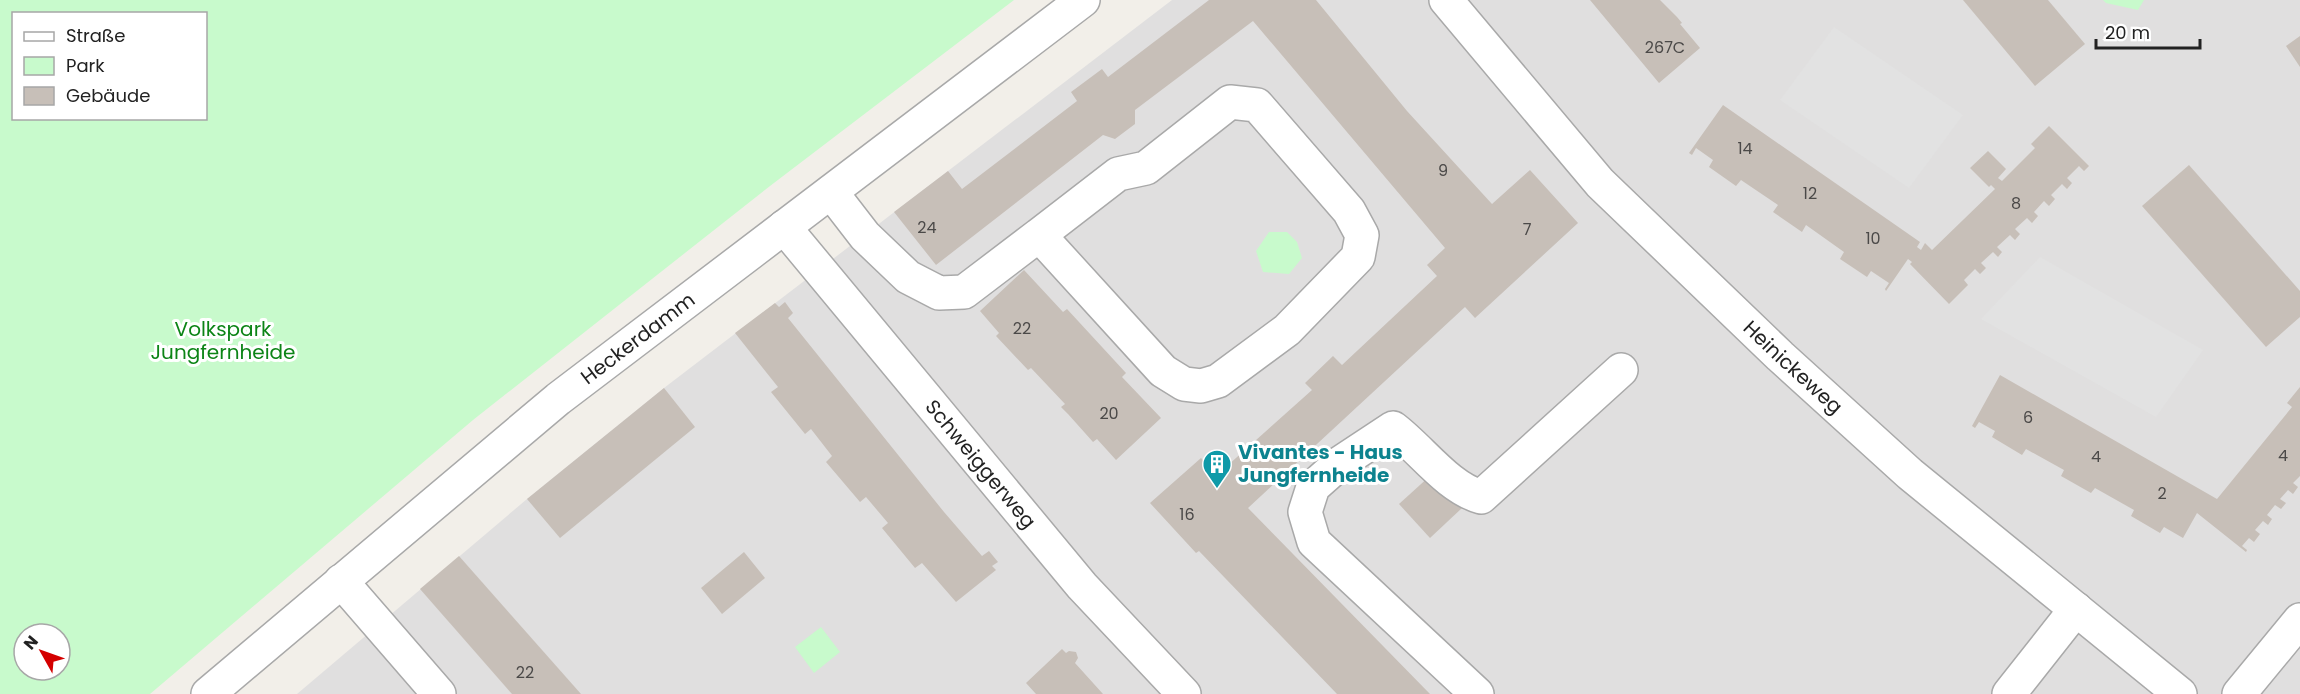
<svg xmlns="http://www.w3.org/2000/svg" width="2300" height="694" font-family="Poppins,sans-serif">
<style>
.residential{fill:#e0dfdf}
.park{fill:#c8facc;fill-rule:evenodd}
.parking{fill:#e2e2e2}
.building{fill:#c7bfb8}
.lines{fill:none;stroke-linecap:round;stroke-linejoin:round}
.minor-casing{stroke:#a9a9a9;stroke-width:36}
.minor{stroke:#fff;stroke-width:33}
.labels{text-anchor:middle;stroke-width:6;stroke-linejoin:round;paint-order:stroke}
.number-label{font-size:16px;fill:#4b4948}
.park-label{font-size:20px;fill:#0c8416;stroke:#fff}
.street-label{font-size:20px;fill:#222;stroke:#fff}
.culture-label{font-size:20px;font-weight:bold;fill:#0d838f;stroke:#fff;text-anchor:start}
</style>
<rect width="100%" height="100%" fill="#f2efe9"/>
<!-- residential -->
<polygon class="residential" points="1172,0 2300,0 2300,694 297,694 527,499 664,388"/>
<!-- park -->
<g class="park">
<path d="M0,0H1014L770,186L473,420L150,694H0ZM14,14H206V118H14ZM24,634H60V670H24Z"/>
<polygon points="2103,0 2144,0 2138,10 2106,3"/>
<polygon points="1269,232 1287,232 1297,242 1302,258 1289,274 1263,272 1256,251"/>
<polygon points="821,627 840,652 814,673 795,647"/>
</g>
<!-- parking -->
<g class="parking">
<polygon points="1834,27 1963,115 1909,188 1780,100"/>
<polygon points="2040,257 2203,350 2156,417 1981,319"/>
</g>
<!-- building -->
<g class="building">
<polygon points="1209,0 1316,0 1407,111 1492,204 1530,170 1578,223 1475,318 1465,307 1248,508 1430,694 1337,694 1199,551 1196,553 1150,503 1201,458 1217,475 1312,390 1305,383 1333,356 1342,365 1437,276 1427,265 1445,248 1253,21 1135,110 1135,124 1115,139 1103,135 936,265 894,212 948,171 962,189 1077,101 1071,92 1102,69 1108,77"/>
<polygon points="1590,0 1660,0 1677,17 1682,23 1680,24 1700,48 1659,83"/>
<polygon points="1963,0 2048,0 2085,44 2035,86"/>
<polygon points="2300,36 2300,67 2286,46"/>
<polygon points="1723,105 1920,242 1917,247 1921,250 1925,243 1932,250 1995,189 1991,185 1989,187 1970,168 1988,151 2006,169 1998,178 2002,181 2035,148 2031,144 2049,126 2089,166 2084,171 2079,166 2067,178 2072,183 2067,189 2062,184 2051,195 2055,199 2049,206 2044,201 2034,212 2038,216 2032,223 2027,218 2015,229 2020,234 2015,240 2010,235 1997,247 2002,252 1998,257 1993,252 1981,263 1986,268 1980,274 1975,269 1964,280 1968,285 1949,304 1910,264 1912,262 1908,259 1886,291 1885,289 1889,283 1871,271 1867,277 1840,259 1844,252 1806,225 1802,232 1773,212 1778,205 1741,180 1736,186 1709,167 1713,160 1696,148 1692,155 1689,153"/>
<polygon points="2189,165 2300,291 2300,317 2266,347 2142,206"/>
<polygon points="1024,270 1063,312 1067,309 1126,373 1122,377 1161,418 1116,460 1097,439 1093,442 1068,414 1061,407 1065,404 1031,368 1028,370 996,336 999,333 980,311"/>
<polygon points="785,302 793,313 788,318 944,512 982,556 989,551 998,562 992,566 996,570 956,602 922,563 915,568 882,528 888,523 866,497 860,502 826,462 832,456 811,429 805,434 771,392 778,387 735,333 775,303 779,307"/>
<polygon points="2000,375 2217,499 2292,407 2287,403 2300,387 2300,476 2293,483 2298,487 2293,494 2288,490 2280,499 2286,503 2281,509 2275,505 2267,515 2272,519 2268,525 2263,521 2255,530 2260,534 2254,542 2249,538 2242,546 2247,550 2246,552 2197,513 2183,538 2164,527 2160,533 2131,516 2134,510 2095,488 2091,493 2061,476 2064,470 2026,449 2022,455 1992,437 1995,431 1979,422 1975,428 1972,426"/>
<polygon points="664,388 695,427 560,538 527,499"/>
<polygon points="1431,475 1462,508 1430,538 1399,504"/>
<polygon points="744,552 765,578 722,614 701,588"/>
<polygon points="459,556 581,694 512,694 420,589"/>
<polygon points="1062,649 1066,653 1069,651 1076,652 1078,658 1075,663 1103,694 1036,694 1026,683"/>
</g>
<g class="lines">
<!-- minor casing -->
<g class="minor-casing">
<g id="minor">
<path id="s1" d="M1446,0L1600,183L1780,356L1910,474L2180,694"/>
<polyline points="831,192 865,236 908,277 939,293 964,292 1039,235 1163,371 1184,384 1201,386 1218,381 1287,330 1358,257 1362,235 1349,211 1257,105 1230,102 1146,168 1118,174 1039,235"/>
<path id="s2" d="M784,227L1082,586L1184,694"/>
<polyline points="341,581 439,694"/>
<path id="s3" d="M208,694L558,399L1083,0"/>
<path d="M1477,694L1314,542L1305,512L1313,487L1340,463L1393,428C1422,450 1447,487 1481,497L1621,370"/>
<polyline points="2009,694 2076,609"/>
<polyline points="2239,694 2300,620"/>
</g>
</g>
<!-- minor -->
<use href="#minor" class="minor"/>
</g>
<!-- icons -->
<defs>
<g id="building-pin" transform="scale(1.5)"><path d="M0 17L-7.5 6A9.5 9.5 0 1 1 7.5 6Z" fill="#0f9aa8" stroke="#fff"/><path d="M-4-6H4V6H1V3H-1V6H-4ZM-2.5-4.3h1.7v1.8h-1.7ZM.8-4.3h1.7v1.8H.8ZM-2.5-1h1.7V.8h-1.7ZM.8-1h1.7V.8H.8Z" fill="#fff"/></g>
</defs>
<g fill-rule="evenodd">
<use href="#building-pin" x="1217" y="464"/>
</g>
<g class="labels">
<!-- number labels -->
<g class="number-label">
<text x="1665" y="53">267C</text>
<text x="1745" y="154">14</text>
<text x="1443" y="176">9</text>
<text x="1810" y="199">12</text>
<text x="2016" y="209">8</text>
<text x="927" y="233">24</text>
<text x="1527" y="235">7</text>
<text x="1873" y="244">10</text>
<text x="1022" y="334">22</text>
<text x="1109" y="419">20</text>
<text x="2028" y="423">6</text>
<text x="2283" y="461">4</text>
<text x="2096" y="462">4</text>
<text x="2162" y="499">2</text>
<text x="1187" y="520">16</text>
<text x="525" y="678">22</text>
</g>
<!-- park labels -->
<g class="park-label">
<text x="223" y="336">Volkspark<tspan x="223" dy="23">Jungfernheide</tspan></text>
</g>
<!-- street labels -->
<g class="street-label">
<text dy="7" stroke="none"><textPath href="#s3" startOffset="558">Heckerdamm</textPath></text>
<text dy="7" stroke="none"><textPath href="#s1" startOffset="506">Heinickeweg</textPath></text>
<text dy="7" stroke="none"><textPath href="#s2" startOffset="308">Schweiggerweg</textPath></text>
</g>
<!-- culture labels -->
<g class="culture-label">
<text x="1238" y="459">Vivantes - Haus<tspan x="1238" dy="23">Jungfernheide</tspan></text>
</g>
</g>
<!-- legend -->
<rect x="12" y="12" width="195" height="108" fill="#ffffff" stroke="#a7a7a7" stroke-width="1.5"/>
<rect x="24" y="32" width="30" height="9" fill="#ffffff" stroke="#a7a7a7" stroke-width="1.5"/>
<text x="66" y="42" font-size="18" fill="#222222">Straße</text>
<rect x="24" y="57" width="30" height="18" fill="#c8facc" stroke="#a7a7a7" stroke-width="1.5"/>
<text x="66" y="72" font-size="18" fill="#222222">Park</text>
<rect x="24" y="87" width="30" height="18" fill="#c7bfb8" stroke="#a7a7a7" stroke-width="1.5"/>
<text x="66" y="102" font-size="18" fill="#222222">Gebäude</text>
<!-- north arrow -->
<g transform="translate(42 652) rotate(310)"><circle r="28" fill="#ffffff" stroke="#a7a7a7" stroke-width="1.5"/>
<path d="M0-4.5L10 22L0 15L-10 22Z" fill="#d40000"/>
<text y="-9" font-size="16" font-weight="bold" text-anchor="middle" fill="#222222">N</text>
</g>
<!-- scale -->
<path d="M2096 39v9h104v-9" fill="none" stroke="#222222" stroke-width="3"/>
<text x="2105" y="39" font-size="18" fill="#222222" stroke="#ffffff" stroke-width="4.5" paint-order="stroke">20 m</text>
</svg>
